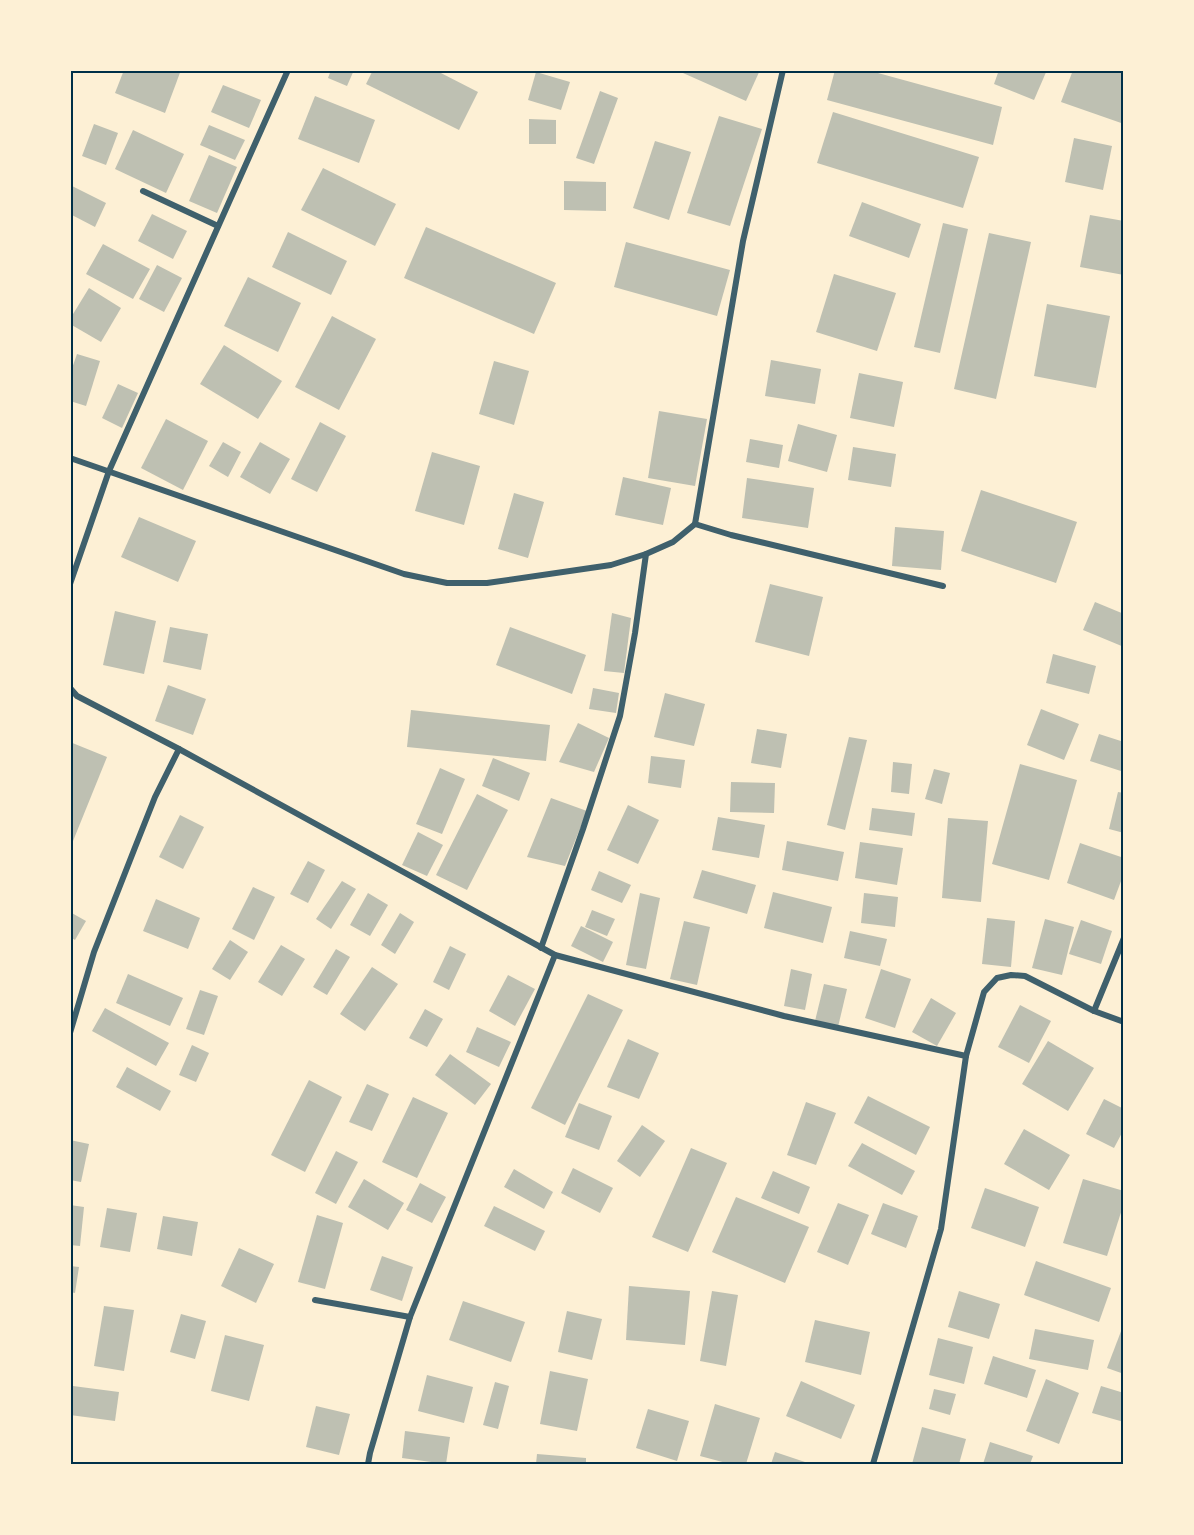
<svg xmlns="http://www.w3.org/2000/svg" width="1194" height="1535" font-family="'Space Grotesk',sans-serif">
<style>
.building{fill:#bec0b2}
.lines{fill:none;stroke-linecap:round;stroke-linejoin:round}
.minor{stroke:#3f606c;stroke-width:6}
.neatline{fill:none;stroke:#003049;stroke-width:2}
</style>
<rect width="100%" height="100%" fill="#fdf0d5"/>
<!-- building -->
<g class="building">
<polygon points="124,70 181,70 165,113 115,93"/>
<polygon points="331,70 354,70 347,86 328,78"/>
<polygon points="373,70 435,70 478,92 459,130 366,84"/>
<polygon points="684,70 760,70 746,101 683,73"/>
<polygon points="835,70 867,70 1002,107 993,145 827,100"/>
<polygon points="999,70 1047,70 1034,100 994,84"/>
<polygon points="1073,70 1116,70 1124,73 1124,124 1061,102"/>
<polygon points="536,72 570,82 561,110 528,100"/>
<polygon points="223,85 261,100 249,128 211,112"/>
<polygon points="600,91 618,98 594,164 576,158"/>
<polygon points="315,96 375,120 359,163 298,139"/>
<polygon points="833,112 979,157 963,208 817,163"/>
<polygon points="719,116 762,129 730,226 687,213"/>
<polygon points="529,119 556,120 556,144 529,144"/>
<polygon points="94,124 118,133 106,165 82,156"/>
<polygon points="209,125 245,140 235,160 200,145"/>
<polygon points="133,130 184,154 166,193 115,169"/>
<polygon points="1074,138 1112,146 1103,190 1065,182"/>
<polygon points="655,141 691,152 669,220 633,208"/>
<polygon points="209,155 237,167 217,213 189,201"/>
<polygon points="323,168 396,204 375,246 301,210"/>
<polygon points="564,181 606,182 606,211 564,210"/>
<polygon points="70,185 106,203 95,227 70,214"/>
<polygon points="862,202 921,224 909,258 849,236"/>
<polygon points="152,214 187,231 173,259 138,241"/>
<polygon points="1090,215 1124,221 1124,275 1080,267"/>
<polygon points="943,223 968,229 940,353 914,347"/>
<polygon points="426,227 556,283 534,334 404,278"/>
<polygon points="288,232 347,261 331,295 272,267"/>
<polygon points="989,233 1031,242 996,399 954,389"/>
<polygon points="626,242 730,270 717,316 614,287"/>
<polygon points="103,244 150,269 133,299 86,274"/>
<polygon points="157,265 182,278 164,312 139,299"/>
<polygon points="834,274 896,293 877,351 816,332"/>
<polygon points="248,277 301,303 278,352 224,326"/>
<polygon points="89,288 121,308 101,342 70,324 70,319"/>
<polygon points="1047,304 1110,316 1096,388 1034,376"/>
<polygon points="332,316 376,339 339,410 295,387"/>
<polygon points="224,345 282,381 258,419 200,384"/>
<polygon points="77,354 100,361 86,406 70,401 70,374"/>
<polygon points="771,360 821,369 815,404 765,396"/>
<polygon points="494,361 529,371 514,425 479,414"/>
<polygon points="859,373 903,382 894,427 850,418"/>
<polygon points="118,384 138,393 122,428 102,418"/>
<polygon points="659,411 707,419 695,486 648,478"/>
<polygon points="166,419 208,441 183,490 141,468"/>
<polygon points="320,422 346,436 317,492 291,479"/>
<polygon points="798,424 837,435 827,472 788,461"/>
<polygon points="750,439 783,445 779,468 746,462"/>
<polygon points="223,442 241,452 228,477 209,466"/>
<polygon points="260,442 290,459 270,494 240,477"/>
<polygon points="853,447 896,454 891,487 848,480"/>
<polygon points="432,452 480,466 464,525 415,511"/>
<polygon points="623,477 671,488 663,525 615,515"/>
<polygon points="747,478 814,488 808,528 742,518"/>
<polygon points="981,490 1077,522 1056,583 961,551"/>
<polygon points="514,493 544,502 528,558 498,549"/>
<polygon points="139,517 196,541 178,582 121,557"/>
<polygon points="895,527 944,531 941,570 892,566"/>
<polygon points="770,584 823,597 809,656 755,642"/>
<polygon points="1095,602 1124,614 1124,647 1083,630"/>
<polygon points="115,611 156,621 144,674 103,665"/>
<polygon points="612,613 631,618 624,673 604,671"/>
<polygon points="170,627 208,634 201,670 163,662"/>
<polygon points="510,627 586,655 572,694 496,665"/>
<polygon points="1053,654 1096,666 1089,694 1046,683"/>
<polygon points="168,685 206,699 193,735 155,721"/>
<polygon points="593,688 619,693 616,713 589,709"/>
<polygon points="665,693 705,704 694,746 654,737"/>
<polygon points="1041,709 1079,724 1064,760 1027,745"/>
<polygon points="411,710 550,725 546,761 407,747"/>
<polygon points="578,723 609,738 594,772 559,762"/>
<polygon points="757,729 787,734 781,768 751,763"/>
<polygon points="1099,734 1124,742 1124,772 1090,761"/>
<polygon points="849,737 867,740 845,830 827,825"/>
<polygon points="70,742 107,757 71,846 70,846"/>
<polygon points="651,756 685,760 681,788 648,783"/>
<polygon points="493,758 530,773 519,801 482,786"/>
<polygon points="893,762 912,764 909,794 891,792"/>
<polygon points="1020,764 1077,780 1049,880 992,864"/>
<polygon points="440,768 465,779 442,834 416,824"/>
<polygon points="934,769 950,773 942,804 925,799"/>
<polygon points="731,782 775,783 774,813 730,812"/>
<polygon points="1118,792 1124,793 1124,833 1109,829"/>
<polygon points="477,794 508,810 467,890 436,875"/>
<polygon points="551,798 587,811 565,866 527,857"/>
<polygon points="628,805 659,820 638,864 607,850"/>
<polygon points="872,808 915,813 912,836 869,830"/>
<polygon points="180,815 204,827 183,869 159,857"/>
<polygon points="718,817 765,825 759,858 712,850"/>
<polygon points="948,818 988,821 981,902 942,898"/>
<polygon points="418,832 443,845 427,876 402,865"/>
<polygon points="787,841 844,852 838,881 782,870"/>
<polygon points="860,842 903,848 897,885 855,878"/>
<polygon points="1080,843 1124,858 1124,873 1114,900 1067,883"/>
<polygon points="308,861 325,870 308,903 290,894"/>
<polygon points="702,870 756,885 747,914 693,898"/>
<polygon points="599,871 631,885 622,903 591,890"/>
<polygon points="342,881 356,889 331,929 316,919"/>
<polygon points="253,887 275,897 254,940 232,929"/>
<polygon points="773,892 832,907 823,943 764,928"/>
<polygon points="368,893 388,905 370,936 350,925"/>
<polygon points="640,893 660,898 646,969 626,965"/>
<polygon points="864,893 898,897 895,927 861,923"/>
<polygon points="156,899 200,918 188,949 143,931"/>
<polygon points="592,910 615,919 607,936 585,927"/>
<polygon points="70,912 86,921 75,940 70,937"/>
<polygon points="400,913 414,922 395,954 381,945"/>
<polygon points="987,918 1015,921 1011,967 982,964"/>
<polygon points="1045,919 1074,927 1062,975 1032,968"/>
<polygon points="1081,920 1112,931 1101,964 1069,954"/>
<polygon points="684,921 710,927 697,985 670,979"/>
<polygon points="581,926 613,942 603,962 571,946"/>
<polygon points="850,931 887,939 880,966 844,958"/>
<polygon points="230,940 248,952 230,980 212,969"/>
<polygon points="281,945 305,959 282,996 258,982"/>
<polygon points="450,946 466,954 449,990 433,982"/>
<polygon points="336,949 350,957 327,995 313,987"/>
<polygon points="372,967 398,984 365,1031 340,1014"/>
<polygon points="791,969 812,974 805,1010 784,1006"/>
<polygon points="881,969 911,979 895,1028 865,1018"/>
<polygon points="128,974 183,998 170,1026 116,1003"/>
<polygon points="508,975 535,989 515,1026 489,1011"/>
<polygon points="824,984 847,989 838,1027 815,1021"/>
<polygon points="200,990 218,996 204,1035 186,1029"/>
<polygon points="588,994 623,1010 565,1125 531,1108"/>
<polygon points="931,998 956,1013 937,1046 912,1032"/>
<polygon points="1020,1005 1051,1021 1029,1063 998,1047"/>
<polygon points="105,1008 169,1043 156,1066 92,1031"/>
<polygon points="425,1009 443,1019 427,1047 409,1038"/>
<polygon points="477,1027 511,1042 499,1067 466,1052"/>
<polygon points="628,1039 659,1053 639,1099 607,1087"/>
<polygon points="1048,1041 1094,1068 1068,1111 1022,1084"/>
<polygon points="192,1045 209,1053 196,1082 179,1075"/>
<polygon points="450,1054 491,1084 475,1105 435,1075"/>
<polygon points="127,1067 171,1091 160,1111 116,1087"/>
<polygon points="309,1080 342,1097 305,1172 271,1155"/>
<polygon points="367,1084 389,1094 372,1131 349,1122"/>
<polygon points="868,1096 930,1127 916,1155 854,1123"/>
<polygon points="413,1097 448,1113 417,1178 382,1162"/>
<polygon points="1104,1099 1124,1109 1124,1129 1114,1148 1086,1134"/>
<polygon points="806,1102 836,1113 816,1165 787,1155"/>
<polygon points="579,1103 612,1116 599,1150 565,1137"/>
<polygon points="642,1125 665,1141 640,1177 617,1161"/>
<polygon points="1024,1129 1070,1155 1049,1190 1004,1164"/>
<polygon points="70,1140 89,1144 81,1182 70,1180"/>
<polygon points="862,1143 915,1171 902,1195 848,1166"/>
<polygon points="691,1148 727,1163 688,1252 652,1237"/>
<polygon points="336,1151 358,1162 336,1204 315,1193"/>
<polygon points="573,1168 613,1188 600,1213 561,1193"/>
<polygon points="514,1169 553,1192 544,1209 504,1187"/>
<polygon points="773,1171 810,1187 799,1214 761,1198"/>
<polygon points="364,1179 404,1203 388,1230 348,1207"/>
<polygon points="1083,1179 1124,1191 1124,1203 1107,1256 1063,1243"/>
<polygon points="420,1183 446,1197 432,1223 406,1210"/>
<polygon points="985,1188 1039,1207 1025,1247 971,1228"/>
<polygon points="736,1197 809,1227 785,1283 712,1252"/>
<polygon points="838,1203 869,1215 848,1265 817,1252"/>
<polygon points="883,1203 918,1216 906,1248 871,1234"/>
<polygon points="70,1205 84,1207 80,1246 70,1245"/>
<polygon points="494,1206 545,1231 535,1251 484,1226"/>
<polygon points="107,1208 137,1213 130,1252 100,1247"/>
<polygon points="317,1215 343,1223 325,1289 298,1282"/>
<polygon points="163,1216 198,1222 192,1256 157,1249"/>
<polygon points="239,1248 274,1264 256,1303 221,1286"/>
<polygon points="382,1256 413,1267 402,1301 370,1290"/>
<polygon points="1036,1261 1111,1288 1099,1322 1024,1295"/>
<polygon points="70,1266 79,1267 75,1293 70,1292"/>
<polygon points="629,1286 690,1291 685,1345 626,1340"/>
<polygon points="712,1291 738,1295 726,1366 700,1361"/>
<polygon points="959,1291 1000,1304 989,1339 948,1327"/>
<polygon points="463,1301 525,1322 511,1362 449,1340"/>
<polygon points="104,1306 134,1310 124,1371 94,1366"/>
<polygon points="567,1311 602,1319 592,1360 558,1352"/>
<polygon points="181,1314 206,1321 195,1359 170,1352"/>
<polygon points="815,1320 870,1332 861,1375 805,1362"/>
<polygon points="1123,1326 1124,1326 1124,1374 1107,1368"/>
<polygon points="1035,1329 1094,1340 1088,1370 1029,1359"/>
<polygon points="225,1335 264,1345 249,1401 211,1391"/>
<polygon points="938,1338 973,1347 964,1384 929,1375"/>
<polygon points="993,1356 1036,1370 1027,1398 984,1384"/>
<polygon points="550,1371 588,1379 577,1431 540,1424"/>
<polygon points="427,1375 473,1387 464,1423 418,1411"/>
<polygon points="1046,1379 1079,1393 1059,1444 1026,1431"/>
<polygon points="801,1381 855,1405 841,1439 786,1416"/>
<polygon points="495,1382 509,1386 498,1429 483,1425"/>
<polygon points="73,1386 119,1392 115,1421 70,1415"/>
<polygon points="1101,1386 1124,1393 1124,1422 1092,1413"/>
<polygon points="934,1389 956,1394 950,1415 929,1409"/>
<polygon points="715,1404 760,1418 746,1464 730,1464 700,1456"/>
<polygon points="316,1406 350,1414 339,1455 306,1447"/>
<polygon points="648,1409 689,1421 677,1461 636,1448"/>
<polygon points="922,1427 966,1439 959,1464 912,1464"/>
<polygon points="405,1431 450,1437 446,1464 402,1458"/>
<polygon points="990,1442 1033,1456 1030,1464 983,1464"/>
<polygon points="775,1452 811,1464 771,1464"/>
<polygon points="537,1454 586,1458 586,1464 536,1464"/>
</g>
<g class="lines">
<!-- minor -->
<g class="minor">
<polyline points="143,191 218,226"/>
<polyline points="70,458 404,574 447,583 487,583 611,565 646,554 673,542 695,524 743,241 783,70"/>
<polyline points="695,524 731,535 943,586"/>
<polyline points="70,584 109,471 288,70"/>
<polyline points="70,688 77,696 179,749 555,955 784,1016 966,1056"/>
<polyline points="541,948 583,829 620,716 635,633 646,554"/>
<polyline points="1094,1011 1124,938"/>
<polyline points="70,1033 94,952 134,850 155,797 179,749"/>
<polyline points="315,1300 410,1317"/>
<polyline points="368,1464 370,1453 410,1317 555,955"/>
<polyline points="873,1464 941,1229 966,1056 984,992 997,978 1011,975 1025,976 1094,1011 1124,1022"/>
</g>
</g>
<!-- border -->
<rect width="1194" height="1535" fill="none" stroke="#fdf0d5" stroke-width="144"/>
<rect x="72" y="72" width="1050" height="1391" class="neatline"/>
</svg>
